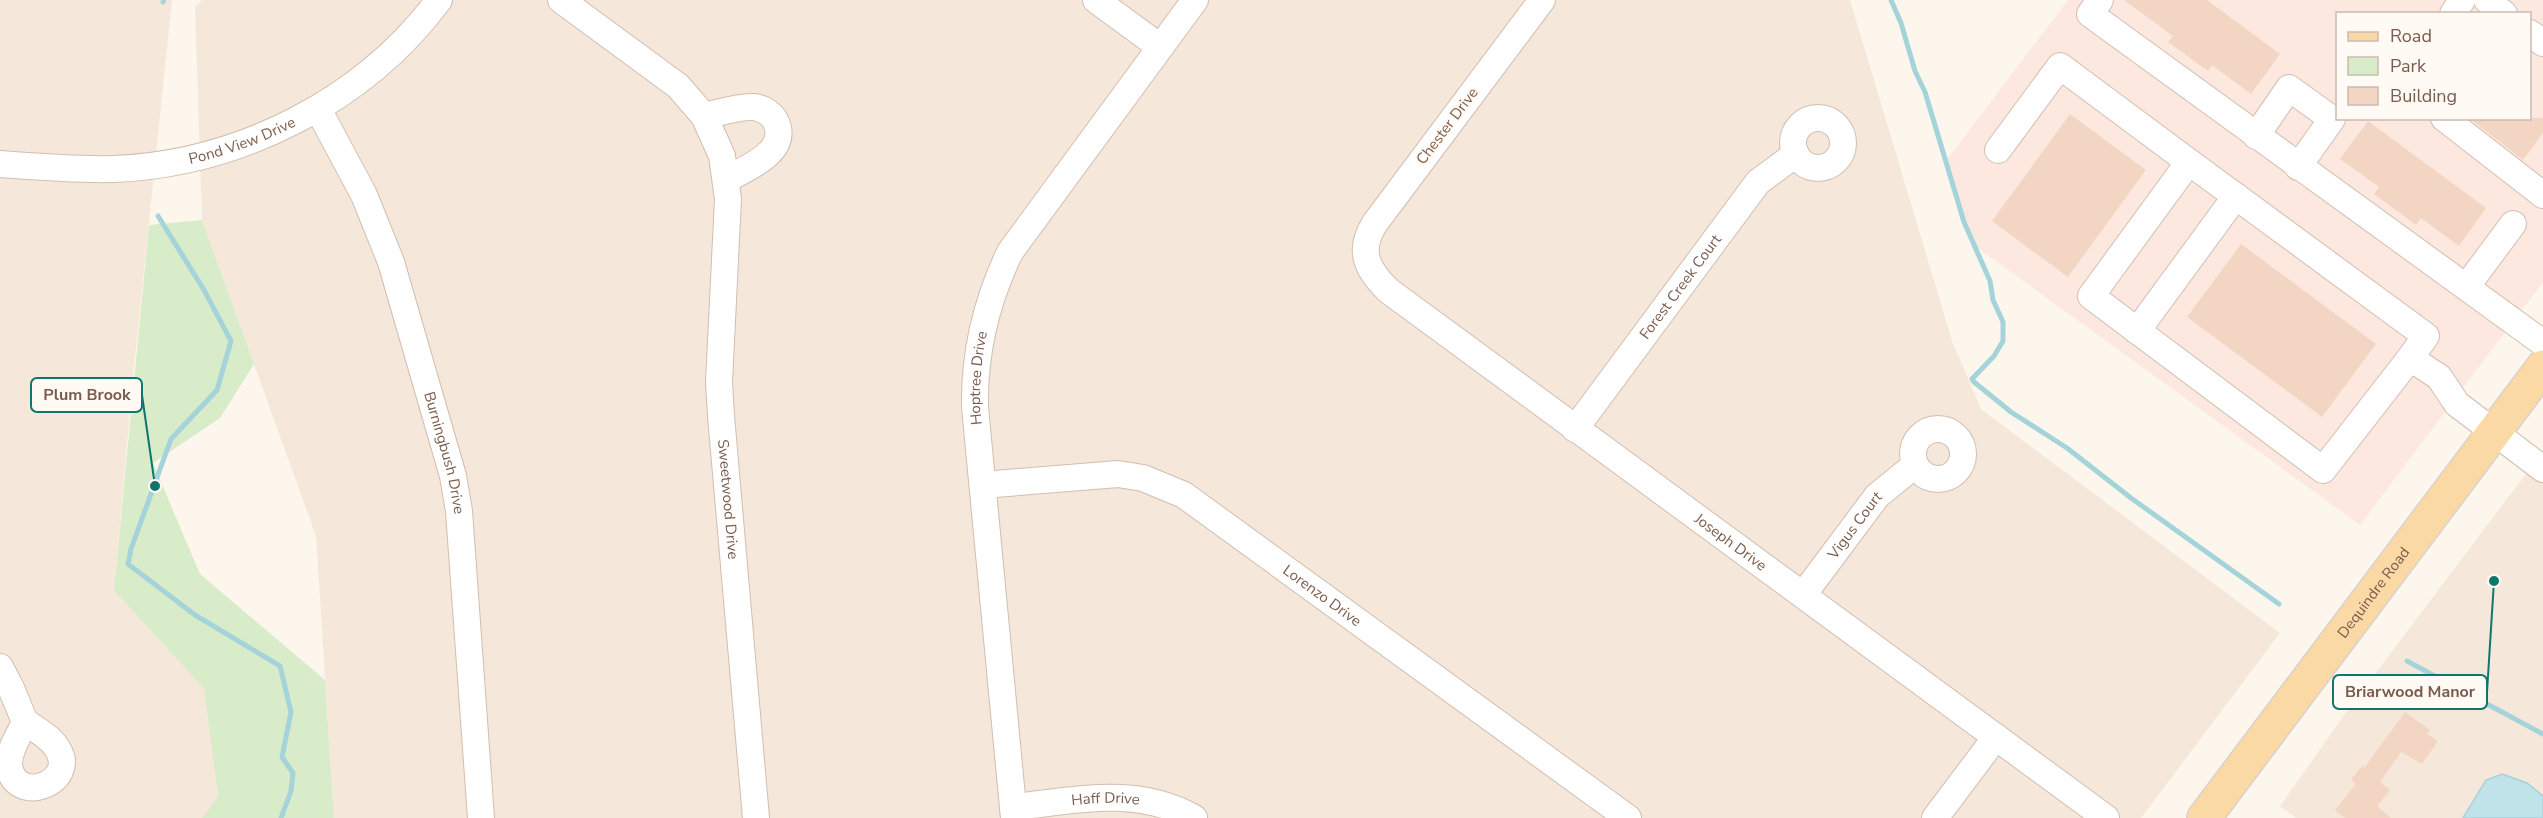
<svg xmlns="http://www.w3.org/2000/svg" width="2543" height="818" font-family="'Nunito Sans',sans-serif">
<style>
.residential{fill:#f5e8da}
.commercial{fill:#fde8e0;fill-rule:evenodd}
.green{fill:#d8ecc9}
.water{fill:#bfe3e8;stroke:#a5d3da;stroke-width:1.5}
.lines{fill:none;stroke-linecap:round;stroke-linejoin:round}
.stream{stroke:#a5d3da;stroke-width:5}
.building{fill:#f3d5c3}
.minor-casing{stroke:#d1beb0;stroke-width:28}
.major-casing{stroke:#dad1cd;stroke-width:36}
.minor{stroke:#fff;stroke-width:26}
.major{stroke:#fbd9a5;stroke-width:33}
.labels{text-anchor:middle;stroke-width:4.5;stroke-linejoin:round;paint-order:stroke}
.street-label{font-size:15px;fill:#7a5c4d;stroke:#fffaf3}
.leader{fill:none;stroke:#0f766e;stroke-width:2}
.callout-dot{fill:#0f766e;stroke:#fffaf3;stroke-width:2}
.callout{fill:#fffaf3;stroke:#0f766e;stroke-width:2}
.callout-label{font-size:16px;text-anchor:middle;font-weight:bold;fill:#7a5c4d}
</style>
<rect width="100%" height="100%" fill="#fdf6ec"/>
<!-- residential -->
<g class="residential">
<polygon points="0,0 172,0 134,367 114,589 204,689 218,797 210,818 0,818"/>
<polygon points="202,0 1850,0 1953,344 1981,409 2280,633 2141,818 334,818 316,536 202,220 195,7"/>
<polygon points="2543,451 2543,818 2296,818 2280,806 2347,711"/>
</g>
<!-- commercial -->
<path class="commercial" d="M2068,0H2543V282L2360,525L1975,246L1946,161ZM2338,14H2530V118H2338Z"/>
<!-- green -->
<polygon class="green" points="202,220 254,364 220,418 153,463 200,574 325,680 334,818 202,818 218,797 204,689 114,590 149,225"/>
<!-- water -->
<polygon class="water" points="2502,774 2527,783 2543,796 2543,818 2463,818 2486,780"/>
<g class="lines">
<!-- stream -->
<g class="stream">
<polyline points="1891,0 1901,23 1915,71 1925,92 1964,222 1990,281 1993,300 2003,322 2003,341 1994,356 1972,379 1974,382 2011,412 2067,448 2131,498 2279,604"/>
<polyline points="163,2 164,0"/>
<polyline points="158,216 204,290 231,341 217,390 171,439 131,549 128,564 195,615 280,666 291,712 282,757 293,773 291,791 281,818"/>
<polyline points="2407,661 2543,734"/>
</g>
</g>
<!-- building -->
<g class="building">
<polygon points="2124,0 2207,0 2280,54 2251,94 2212,65 2208,71 2168,42 2173,36"/>
<polygon points="2070,114 2146,170 2068,277 1992,221"/>
<polygon points="2469,118 2543,118 2543,133 2523,160"/>
<polygon points="2368,121 2486,208 2459,246 2421,218 2416,225 2374,194 2379,187 2340,159"/>
<polygon points="2241,244 2376,344 2322,417 2187,317"/>
<polygon points="2405,712 2430,730 2427,734 2438,741 2422,764 2401,752 2380,782 2390,790 2377,806 2391,818 2345,818 2335,810 2356,784 2351,779 2362,766 2364,768"/>
</g>
<g class="lines">
<!-- minor casing -->
<g class="minor-casing">
<g id="minor">
<path id="s1" d="M561,0L678,86L704,116L722,156L728,199L719,382L721,416L756,818"/>
<polyline points="1096,0 1160,47"/>
<path id="s2" d="M1542,0L1375,223C1357,251 1367,270 1389,291L2106,818"/>
<polyline points="2100,0 2090,14 2543,343"/>
<polyline points="2487,0 2504,14"/>
<polyline points="2453,14 2462,0"/>
<polyline points="2530,33 2543,43"/>
<path id="s3" d="M318,109L364,195L391,262L453,476L459,511L481,818"/>
<path d="M704,116C719,113 738,106 754,107C763,108 772,114 776,122C789,152 747,168 727,179"/>
<polyline points="2444,118 2543,195"/>
<circle cx="1818" cy="143" r="25"/>
<polyline points="2256,136 2289,88 2332,119 2298,167"/>
<polyline points="1998,150 2060,66 2189,162"/>
<path id="s4" d="M0,164C38,167 76,170 114,169C239,164 364,101 439,0"/>
<polyline points="2467,286 2513,224"/>
<polyline points="2137,331 2236,196"/>
<polyline points="2410,358 2426,336 2189,162 2091,296 2323,470 2410,358 2439,377 2457,404 2543,469"/>
<path id="s5" d="M1575,429L1758,182L1796,154"/>
<circle cx="1938" cy="454" r="25"/>
<path id="s6" d="M983,485L1118,474L1143,478L1184,495L1628,818"/>
<path id="s7" d="M1803,595L1877,496L1915,465"/>
<polyline points="0,667 11,688 25,722"/>
<path d="M25,722C36,729 50,737 57,748C80,783 14,807 9,765C8,751 20,734 25,722Z"/>
<path id="s8" d="M1013,807C1076,801 1136,785 1194,818"/>
<path id="s9" d="M1014,818L975,407C974,351 986,302 1010,252L1195,0"/>
<polyline points="1935,818 1996,737"/>
</g>
</g>
<!-- major casing -->
<g class="major-casing">
<g id="major">
<path id="s10" d="M2204,818L2543,367"/>
</g>
</g>
<!-- minor -->
<use href="#minor" class="minor"/>
<!-- major -->
<use href="#major" class="major"/>
</g>
<g class="labels">
<!-- street labels -->
<g class="street-label">
<text transform="translate(1447 126) rotate(-53)" y="5">Chester Drive</text>
<text dy="5" stroke="none"><textPath href="#s4" startOffset="246">Pond View Drive</textPath></text>
<text dy="5" stroke="none"><textPath href="#s5" startOffset="177">Forest Creek Court</textPath></text>
<text dy="5" stroke="none"><textPath href="#s9" startOffset="442">Hoptree Drive</textPath></text>
<text dy="5" stroke="none"><textPath href="#s3" startOffset="368">Burningbush Drive</textPath></text>
<text dy="5" stroke="none"><textPath href="#s1" startOffset="573">Sweetwood Drive</textPath></text>
<text dy="5" stroke="none"><textPath href="#s7" startOffset="87">Vigus Court</textPath></text>
<text dy="5" stroke="none"><textPath href="#s2" startOffset="780">Joseph Drive</textPath></text>
<text dy="5" stroke="none"><textPath href="#s10" startOffset="282">Dequindre Road</textPath></text>
<text dy="5" stroke="none"><textPath href="#s6" startOffset="376">Lorenzo Drive</textPath></text>
<text dy="5" stroke="none"><textPath href="#s8" startOffset="93">Haff Drive</textPath></text>
</g>
</g>
<!-- callouts -->
<path class="leader" d="M155 486L142 395M2494 581L2487 692"/>
<g class="callout-dot">
<circle cx="155" cy="486" r="6"/>
<circle cx="2494" cy="581" r="6"/>
</g>
<g class="callout">
<rect x="31" y="378" width="111" height="34" rx="6"/>
<rect x="2333" y="675" width="154" height="34" rx="6"/>
</g>
<g class="callout-label">
<text x="87" y="400">Plum Brook</text>
<text x="2410" y="697">Briarwood Manor</text>
</g>
<!-- legend -->
<rect x="2336" y="12" width="195" height="108" fill="#fffaf3" stroke="#cabbb1" stroke-width="1.5"/>
<rect x="2348" y="32" width="30" height="9" fill="#fbd9a5" stroke="#cabbb1" stroke-width="1.5"/>
<text x="2390" y="42" font-size="18" fill="#7a5c4d">Road</text>
<rect x="2348" y="57" width="30" height="18" fill="#d8ecc9" stroke="#cabbb1" stroke-width="1.5"/>
<text x="2390" y="72" font-size="18" fill="#7a5c4d">Park</text>
<rect x="2348" y="87" width="30" height="18" fill="#f3d5c3" stroke="#cabbb1" stroke-width="1.5"/>
<text x="2390" y="102" font-size="18" fill="#7a5c4d">Building</text>
</svg>
